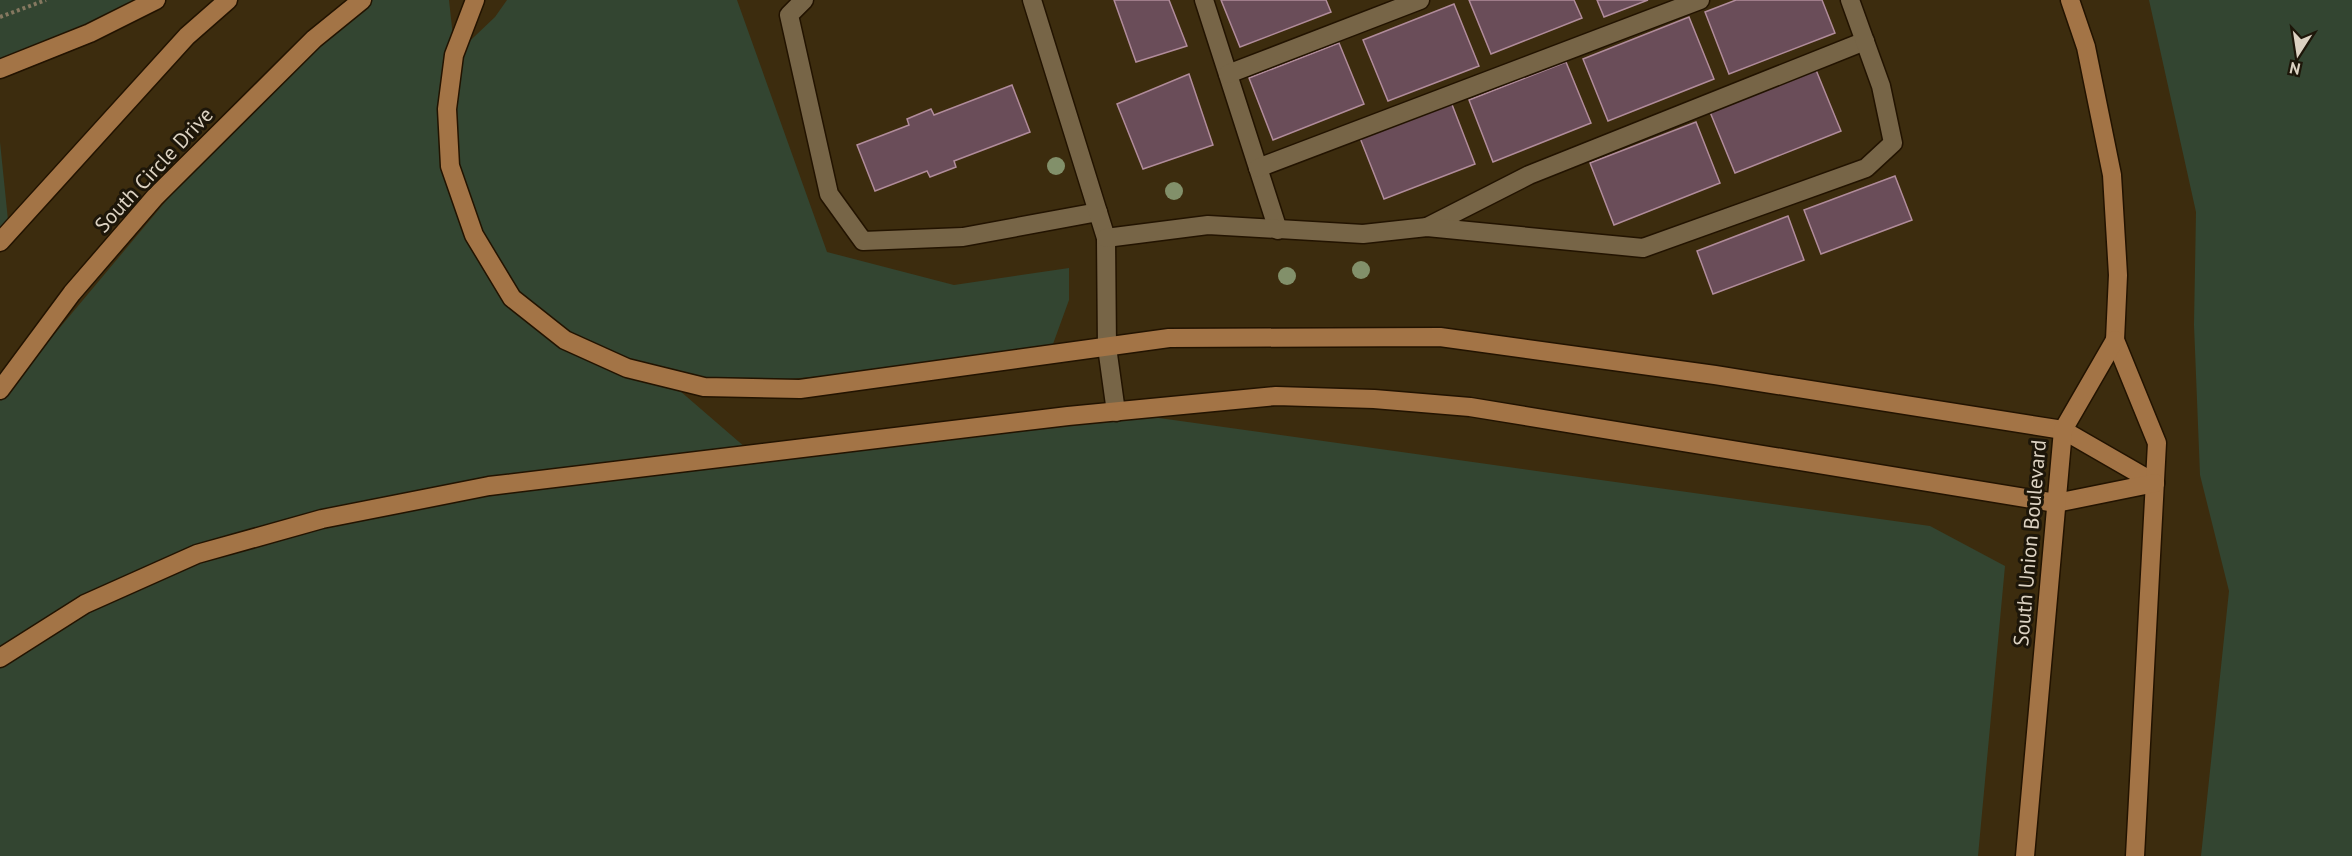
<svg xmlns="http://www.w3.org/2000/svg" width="2352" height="856" font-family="'PT Sans',sans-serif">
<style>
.green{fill:#334531}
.building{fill:#6a4d59;stroke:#b18c9b;stroke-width:1.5}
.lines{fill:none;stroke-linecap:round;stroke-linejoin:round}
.minor-casing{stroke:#221300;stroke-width:21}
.major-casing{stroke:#221300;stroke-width:21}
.path{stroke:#857860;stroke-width:4;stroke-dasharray:3 3;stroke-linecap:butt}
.minor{stroke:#776547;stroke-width:18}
.major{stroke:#a37446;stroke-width:18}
.tree{fill:#82906a}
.labels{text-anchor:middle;stroke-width:6;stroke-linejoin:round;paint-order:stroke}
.street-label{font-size:21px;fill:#dcd2c2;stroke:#1d1609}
</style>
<rect width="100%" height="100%" fill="#3c2c0e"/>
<!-- green -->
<g class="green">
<polygon points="0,0 144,0 0,69"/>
<polygon points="368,0 449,0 455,55 495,17 507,0 737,0 827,252 954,285 1069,268 1069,300 1049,355 704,387 665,378 753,454 1116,412 1930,526 2005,566 1978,856 0,856 0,399 238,115"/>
<polygon points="2149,0 2352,0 2352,856 2201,856 2229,591 2200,475 2194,325 2196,212"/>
<polygon points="0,142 9,230 0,242"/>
</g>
<!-- building -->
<g class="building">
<polygon points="1114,0 1169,0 1187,46 1136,62"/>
<polygon points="1221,0 1326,0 1331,12 1240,47"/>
<polygon points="1469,0 1574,0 1582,18 1491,54"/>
<polygon points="1597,0 1648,0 1604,17"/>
<polygon points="1736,0 1822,0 1835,33 1729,74 1705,12"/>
<polygon points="1454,4 1479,66 1388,101 1363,40"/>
<polygon points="1689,17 1714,79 1608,121 1583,59"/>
<polygon points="1339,43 1364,104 1273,140 1249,78"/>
<polygon points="1566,62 1591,123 1493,162 1469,100"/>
<polygon points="1816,70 1841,131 1735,173 1710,112"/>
<polygon points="1189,74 1213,145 1143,169 1117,104"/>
<polygon points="1012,85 1030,132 954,161 956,167 930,177 927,171 875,191 857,145 909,125 907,119 931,109 934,115"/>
<polygon points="1451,102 1475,164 1384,199 1360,138"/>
<polygon points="1696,122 1720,183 1614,225 1590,163"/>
<polygon points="1895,176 1912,220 1821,254 1804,210"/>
<polygon points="1788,216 1804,260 1713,294 1697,251"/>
</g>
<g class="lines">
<!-- minor casing -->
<g class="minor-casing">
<g id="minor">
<polyline points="804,0 789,15 829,194 863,241 963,237 1098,212"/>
<polyline points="1032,0 1106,238 1107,347 1116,412"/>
<polyline points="1204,0 1278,230"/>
<polyline points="1228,74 1420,0"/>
<polyline points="1258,168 1700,0"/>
<polyline points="1427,227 1529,175 1865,41"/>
<polyline points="1106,238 1208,225 1363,234 1427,227 1643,248 1866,168 1893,143 1881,86 1850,0"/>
</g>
</g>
<!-- major casing -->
<g class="major-casing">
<g id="major">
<polyline points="475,0 454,55 447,109 450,166 474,235 512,298 565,340 627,368 704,387 800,389 1169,338 1440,337 1715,375 2063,430 2155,483"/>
<polyline points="2070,0 2086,47 2112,175 2118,275 2115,340 2157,443 2135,856"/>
<polyline points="0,69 90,33 156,0"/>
<polyline points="0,242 187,36 228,0"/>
<polyline points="0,390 72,293 155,197 314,39 362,0"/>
<polyline points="0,658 85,604 197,554 322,519 489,486 1068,416 1276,396 1374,399 1470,407 2056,503 2155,483"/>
<polyline points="2025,856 2063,430 2115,340"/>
</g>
</g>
<!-- path -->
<polyline class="path" points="0,17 46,0"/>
<!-- minor -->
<use href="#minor" class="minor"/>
<!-- major -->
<use href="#major" class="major"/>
</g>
<!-- trees -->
<g class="tree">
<circle cx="1056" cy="166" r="9"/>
<circle cx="1174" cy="191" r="9"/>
<circle cx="1361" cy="270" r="9"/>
<circle cx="1287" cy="276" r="9"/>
</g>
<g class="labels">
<!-- street labels -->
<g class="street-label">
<text transform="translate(154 170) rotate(-47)" y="7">South Circle Drive</text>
<text transform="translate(2030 543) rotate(-85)" y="7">South Union Boulevard</text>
</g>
</g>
<!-- north arrow -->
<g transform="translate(2298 54) rotate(192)" stroke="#1d1609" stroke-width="4.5" paint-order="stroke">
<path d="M0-4.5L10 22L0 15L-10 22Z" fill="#dcd2c2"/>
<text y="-9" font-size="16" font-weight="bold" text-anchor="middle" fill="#dcd2c2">N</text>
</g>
</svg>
